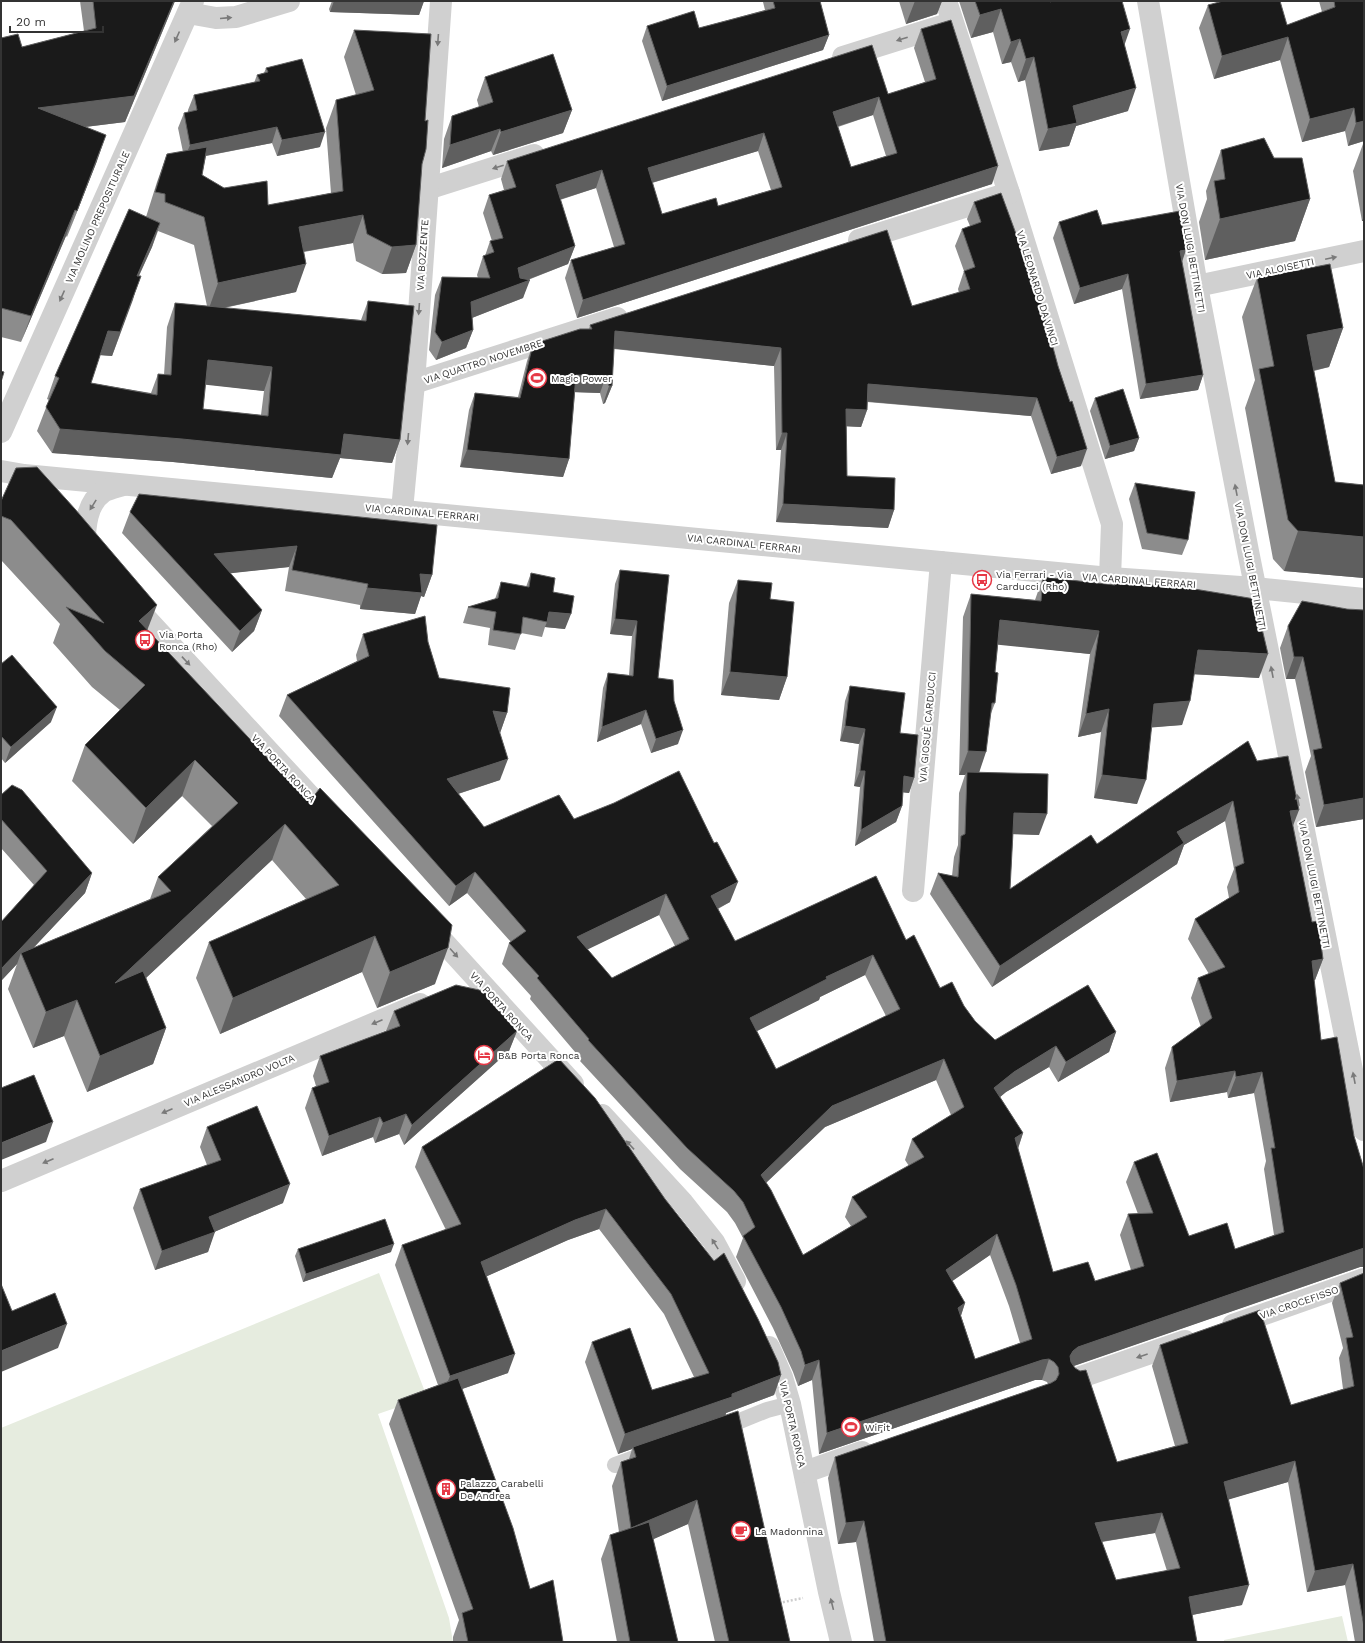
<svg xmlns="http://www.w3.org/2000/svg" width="1365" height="1643" font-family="'Work Sans',sans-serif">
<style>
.green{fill:#e6ecdf}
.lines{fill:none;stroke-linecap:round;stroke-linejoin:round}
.path{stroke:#cdcdcd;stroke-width:2.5;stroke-dasharray:2 2;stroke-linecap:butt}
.lane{stroke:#d0d0d0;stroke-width:16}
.street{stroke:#d0d0d0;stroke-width:22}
.wall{fill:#8c8c8c;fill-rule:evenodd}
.shaded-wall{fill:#5f5f5f}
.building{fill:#1a1a1a;stroke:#5f5f5f;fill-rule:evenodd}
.oneway{fill:#7a7a7a}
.labels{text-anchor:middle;stroke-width:4;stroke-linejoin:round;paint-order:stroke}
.street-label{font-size:10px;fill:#333;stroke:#fff}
.poi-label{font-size:10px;fill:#333;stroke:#fff;text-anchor:start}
</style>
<rect width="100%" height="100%" fill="#fff"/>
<!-- green -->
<g class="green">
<polygon points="379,1273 427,1397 378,1414 449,1618 453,1642 1,1642 1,1428"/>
<polygon points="1342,1616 1348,1642 1224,1642 1224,1640"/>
</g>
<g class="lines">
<!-- path -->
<polyline class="path" points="779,1603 803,1598"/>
<!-- lane -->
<g class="lane">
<polyline points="720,1429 767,1410 790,1404"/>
<polyline points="615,1465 640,1456"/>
</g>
<!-- street -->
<g class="street">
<polyline points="946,1 1009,193 1112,524 1110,578"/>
<polyline points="1148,1 1197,286 1248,551 1364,1130"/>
<polyline points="188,13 216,18 236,17 289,1"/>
<polyline points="843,57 948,24"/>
<polyline points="427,189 534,155"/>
<polyline points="859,240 1009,193"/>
<polyline points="1197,286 1364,251"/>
<polyline points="414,383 617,318"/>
<polyline points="1,432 193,1"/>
<polyline points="1,471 24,475 1110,578 1255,588 1364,599"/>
<polyline points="402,510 414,383 441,1"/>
<path d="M84,550C85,531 85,504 103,492C108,489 117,487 123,485"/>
<polyline points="130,601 332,820"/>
<polyline points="913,891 941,562"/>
<polyline points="428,925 573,1084"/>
<polyline points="602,1115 683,1203 714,1242 735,1281"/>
<polyline points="1,1181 420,1004"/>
<polyline points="1233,1325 1364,1279"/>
<polyline points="769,1347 782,1377 790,1404 829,1592 841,1642"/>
<polyline points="1075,1379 1185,1341"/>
<polyline points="805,1472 862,1452"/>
</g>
</g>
<!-- wall -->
<g class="wall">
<polygon points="80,1 175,1 125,122 85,127 97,161 67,237 66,236 21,342 1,337 1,38 22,47 84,31"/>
<polygon points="332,1 424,1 419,15 330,12 329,9"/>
<polygon points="764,1 820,1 829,35 823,50 662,101 642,41 647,26 699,28 765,10 763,2"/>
<polygon points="899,1 942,1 937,14 906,24"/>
<polygon points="959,1 1050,1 1124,45 1128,111 1076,126 1069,146 1039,151 1025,80 1018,82 1011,62 1002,64 993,32 971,38"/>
<polygon points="1319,1 1364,1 1364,141 1348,146 1345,131 1302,142 1280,60 1214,79 1199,28 1208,5 1287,25 1322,12"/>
<path d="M921,29L992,184L577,318L565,278L571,260L614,247L596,188L560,200L575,246L568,264L528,280L523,298L472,318L473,330L466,348L436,360L429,350L435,295L442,277L478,278L477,275L483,256H485L490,241H492L483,213L489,195L504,190L501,179L507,161L888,94L925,82L914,48ZM873,115L886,156L851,167L838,127ZM758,151L771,190L718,206L662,214L652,183Z"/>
<path d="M354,30L422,164L416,245L406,273L382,274L356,261L353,243L304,252L296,292L224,308L361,320L368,301L400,440L392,463L340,458L332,478L173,462L52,453L37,431L49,400L47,399L55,376L146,217L157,182L167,154L183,152L178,128L184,113L188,112V110L194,95L254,83L257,75L264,73L266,68L320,147L277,156L272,143L206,156L202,175L224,188L268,205L331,193L326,128L336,100L356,95L344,57ZM158,231L194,245L207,306L175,303L167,327L164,375L158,374L151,393L91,383L100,355L112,356L133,300L139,276L152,247ZM205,384L264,391L261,415L203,409Z"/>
<polygon points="485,77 572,110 563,133 493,155 491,151 442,168 444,139 452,116 479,107 477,100"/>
<polygon points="1363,144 1364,144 1364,221 1362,221 1353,171"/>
<polygon points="1221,150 1274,158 1310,199 1295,241 1205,260 1199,222 1207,199 1206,191"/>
<polygon points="974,202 1081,466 1051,474 1031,416 867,402 867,410 861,427 846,426 847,476 894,510 888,528 776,522 781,450 776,450 774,366 614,349 612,386 605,403 603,404 600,393 575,392 569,459 563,477 460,467 469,410 475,393 518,397 527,361 533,344 589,329 590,325 912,306 959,293 958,289 964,271 955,246 962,229 970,226 967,219"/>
<polygon points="1059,222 1102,225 1182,262 1203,375 1198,390 1140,399 1122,289 1074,304 1053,238"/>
<polygon points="1257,278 1343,328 1329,367 1314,371 1335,482 1364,485 1364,578 1284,571 1273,559 1245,408 1255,380 1242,317"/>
<polygon points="1095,398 1139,438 1134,451 1105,459 1090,411"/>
<polygon points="1135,483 1188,540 1182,555 1142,549 1129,499"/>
<polygon points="1,501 147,630 435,984 377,1008 362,972 220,1034 196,978 209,942 306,899 272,860 146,978 166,1028 153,1064 87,1092 64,1036 33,1048 8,989 17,964 1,981 34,885 1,848 1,795 92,873 85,893 33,948 150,899 158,877 212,826 182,796 133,844 72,781 85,745 120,710 92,687 53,643 60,624 1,560"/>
<polygon points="130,512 432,575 424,597 421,596 415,614 360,609 360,605 285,591 289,567 230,573 262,610 254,631 232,652 122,533"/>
<polygon points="620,570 658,678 674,701 678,744 651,753 641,724 597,742 603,688 608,673 629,675 632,636 610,634 615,584"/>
<polygon points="531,573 553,592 565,629 545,627 542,637 521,633 515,650 488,645 490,628 463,623 468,607 495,599 501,582 526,587"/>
<path d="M1043,577L1114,585L1115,582L1259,678L1194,674L1182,725L1152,727L1137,804L1094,798L1101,732L1078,737L1090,654L998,644L995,672V703L990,716L979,772L1039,835L1013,834L1010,889L1257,761L1293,826L1312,922L1323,959L1315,980H1314L1321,1040L1354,1136L1364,1169V1267H1360L1073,1366L1117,1462L1175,1446L1152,1366L1160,1345L1291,1405L1343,1389L1339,1358L1343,1348L1332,1303L1340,1283L1364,1273V1642H1355L1345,1585L1307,1592L1288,1482L1229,1499L1242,1605L1192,1615L1197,1642H874L856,1542L838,1544L828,1478L835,1457L1048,1384L1047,1382L1042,1380H1035L819,1454L812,1380L798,1386L793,1372L773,1328L736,1257L743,1238L735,1223L727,1212L680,1169L580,1061L581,1059L530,999L531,996L502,964L509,943L511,942L467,893L449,906L279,716L287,695L357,661L356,655L363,634L428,642L439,678L507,713L500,733V780L458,794L484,827L574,819L730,902L718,909L735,941L906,940L940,988L964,1006L975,1021L995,1040L1116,1032L1109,1052L1058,1082L1049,1067L1006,1092L1000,1097L1023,1133L1018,1149L1053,1272L1095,1281L1131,1270L1120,1235L1128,1214H1138L1126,1182L1134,1162L1189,1236L1235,1249L1274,1235L1264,1169L1266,1161L1254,1093L1228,1098L1227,1092L1170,1102L1165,1068L1172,1047L1201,1027L1191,998L1198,978L1209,974L1188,939L1195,919L1229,898L1227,887L1234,869L1225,821L1184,845L1177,864L992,987L930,894L938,873L952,876L954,857L958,845L959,793L965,775H959L963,617L971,594L1035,600ZM659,915L675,946L612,978L587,949ZM865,975L886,1016L776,1069L757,1031L819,1000L820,997ZM936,1080L951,1115L912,1139L905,1160L909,1166L852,1197L845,1217L851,1226L803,1255L766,1183L825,1127ZM990,1255L1009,1306L1020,1343L975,1359L961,1316L965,1303L952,1281ZM1155,1533L1167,1571L1116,1580L1102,1542Z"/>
<polygon points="738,580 770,599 787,677 779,700 721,695 729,603"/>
<polygon points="1347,609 1364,819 1316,827 1305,772 1311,756 1295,679 1286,679 1280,648 1288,626"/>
<polygon points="1,664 51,722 5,763 1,758"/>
<polygon points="850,686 900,733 914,778 909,793 903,792 902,806 896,822 855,846 860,787 854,786 859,744 840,741 845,701"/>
<polygon points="394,1011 517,1031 509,1051 404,1145 399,1134 375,1143 373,1137 322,1156 305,1108 312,1088 316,1086 313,1076 320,1056 386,1031"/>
<polygon points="559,1059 781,1375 774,1395 726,1413 726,1415 790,1642 715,1642 688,1524 653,1539 678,1642 617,1642 601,1559 610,1535 619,1532 612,1486 621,1462 629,1459 632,1449 618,1454 585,1362 592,1342 652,1390 694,1377 664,1314 599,1229 568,1240 487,1276 508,1373 462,1389 530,1589 563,1642 453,1642 453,1637 459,1620 389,1424 398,1400 438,1385 395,1265 402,1245 446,1230 415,1167 422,1147"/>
<polygon points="207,1127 283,1203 214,1232 208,1252 155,1270 133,1208 140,1189 207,1165 200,1147"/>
<polygon points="298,1249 391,1252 303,1282 295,1256"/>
</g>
<!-- shaded-wall -->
<g class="shaded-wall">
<polygon points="174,1 175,1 125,122 28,134 38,108"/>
<polygon points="334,1 424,1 419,15 330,12"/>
<polygon points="915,1 942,1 937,14 906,24"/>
<polygon points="1001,9 993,32 971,38 980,15"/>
<polygon points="1130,29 1122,52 1121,32"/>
<polygon points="829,35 823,50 662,101 667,86"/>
<polygon points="1288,37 1280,60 1214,79 1222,56"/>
<polygon points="1020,39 1011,62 1002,64 1011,42"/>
<polygon points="1034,57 1025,80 1018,82 1026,59"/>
<polygon points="1136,88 1128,111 1076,126 1069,146 1039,151 1048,129 1073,106"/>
<polygon points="879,97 873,115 826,130 833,112"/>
<polygon points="1354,108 1345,131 1302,142 1310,119"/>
<polygon points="572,110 563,133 493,155 501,132"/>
<polygon points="1364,121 1364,141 1348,146 1356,123"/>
<polygon points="277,127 272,143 184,160 190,145"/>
<polygon points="500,129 491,151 442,168 450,145"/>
<polygon points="325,132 320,147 277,156 282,140"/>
<polygon points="764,133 758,151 641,186 648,168"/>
<polygon points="106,135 97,161 67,237 77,211"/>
<polygon points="998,166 992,184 577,318 583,300"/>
<polygon points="602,170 596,188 549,203 556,185"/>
<polygon points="1310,199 1295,241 1205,260 1220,219"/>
<polygon points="75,210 66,236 21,342 31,316"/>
<polygon points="363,215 353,243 289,254 299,227"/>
<polygon points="1364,216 1364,221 1362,221"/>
<polygon points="160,223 152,247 128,299 137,276"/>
<polygon points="416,245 406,273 382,274 392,247"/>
<polygon points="575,246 568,264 511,286 518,268"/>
<polygon points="1186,250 1181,265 1180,251"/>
<polygon points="306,264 296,292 208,311 218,283"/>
<polygon points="1128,274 1122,289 1074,304 1080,288"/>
<polygon points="141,276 112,356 99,355 108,331"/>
<polygon points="530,280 523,298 464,321 471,302"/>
<polygon points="1343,328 1329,367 1293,375 1307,335"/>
<polygon points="473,330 466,348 436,360 442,342"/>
<polygon points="615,331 781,348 774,366 609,348"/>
<polygon points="208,360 272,367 264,391 199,384"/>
<polygon points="576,375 606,376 600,393 570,392"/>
<polygon points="1203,375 1198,390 1140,399 1146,384"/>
<polygon points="868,384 1037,398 1031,416 861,401"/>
<polygon points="609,386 612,386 605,403 603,404"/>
<polygon points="846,409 867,410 861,427 839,426"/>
<polygon points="60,429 344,434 400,440 392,463 340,458 332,478 173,462 52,453"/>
<polygon points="782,433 787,433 781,450 776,450"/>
<polygon points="1139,438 1134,451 1105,459 1110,446"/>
<polygon points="1087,449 1081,466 1051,474 1057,457"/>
<polygon points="467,450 569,459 563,477 460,467"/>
<polygon points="783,504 894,510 888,528 776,522"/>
<polygon points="1298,531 1364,537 1364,578 1284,571"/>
<polygon points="297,546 289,567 206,576 214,554"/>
<polygon points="420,574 432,575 424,597 421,596 415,614 360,609 367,588"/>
<polygon points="157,605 143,641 139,621"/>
<polygon points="262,610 254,631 232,652 240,631"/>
<polygon points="549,612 571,614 565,629 545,627 547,622"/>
<polygon points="615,619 637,621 632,636 610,634"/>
<polygon points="1000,620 1099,631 1090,654 991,644"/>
<polygon points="1198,650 1268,654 1259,678 1189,674"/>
<polygon points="1294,657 1303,657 1295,679 1286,679"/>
<polygon points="730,672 787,677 779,700 721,695"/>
<polygon points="1190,701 1182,725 1146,728 1154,704"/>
<polygon points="57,707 51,722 5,763 11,747"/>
<polygon points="1109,709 1101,732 1078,737 1086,714"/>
<polygon points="646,710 641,724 597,742 602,727"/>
<polygon points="493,711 507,713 500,733 485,732"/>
<polygon points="845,726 865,729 859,744 840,741"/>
<polygon points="683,730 678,744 651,753 656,739"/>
<polygon points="968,751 986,752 978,776 967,772 965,775 959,775"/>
<polygon points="508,759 500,780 439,800 447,779"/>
<polygon points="195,760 182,796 133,844 146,808"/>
<polygon points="860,771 865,771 860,787 854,786"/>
<polygon points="1102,775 1146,780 1137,804 1094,798"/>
<polygon points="904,776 914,778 909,793 899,792"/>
<polygon points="1364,798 1364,819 1316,827 1324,805"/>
<polygon points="1233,801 1225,821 1184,845 1177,864 992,987 1000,966 1177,832"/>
<polygon points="902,806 896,822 855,846 861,830"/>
<polygon points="1299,810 1291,831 1290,811"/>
<polygon points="1014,813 1047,814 1039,835 1006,834"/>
<polygon points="285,824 272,860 102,1019 115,983"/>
<polygon points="475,872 467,893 449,906 456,886"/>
<polygon points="92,873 85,893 24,958 21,953 17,964 1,981 1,969"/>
<polygon points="738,882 730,902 703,916 711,896"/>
<polygon points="666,894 659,915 570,958 577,937"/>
<polygon points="375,936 362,972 220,1034 233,998"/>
<polygon points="448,948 435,984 377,1008 390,972"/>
<polygon points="873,955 865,975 820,997 819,1000 743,1038 750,1018 826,977"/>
<polygon points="1323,959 1315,980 1304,982 1312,961"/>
<polygon points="77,1000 64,1036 33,1048 46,1012"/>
<polygon points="166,1028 153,1064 87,1092 100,1056"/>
<polygon points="517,1031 509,1051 404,1145 412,1125"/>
<polygon points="1116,1032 1109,1052 1058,1082 1066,1062"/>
<polygon points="1056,1046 1049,1067 1006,1092 987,1108 994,1088 1014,1072"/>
<polygon points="944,1059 936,1080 825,1127 753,1195 761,1175 832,1106"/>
<polygon points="1235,1071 1227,1092 1170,1102 1177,1081"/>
<polygon points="1262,1072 1254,1093 1228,1098 1236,1077"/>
<polygon points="406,1114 399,1134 375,1143 383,1123"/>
<polygon points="380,1117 373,1137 322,1156 329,1136"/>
<polygon points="53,1122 46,1142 1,1160 1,1143"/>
<polygon points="1023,1133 1016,1154 1015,1138"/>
<polygon points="290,1184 283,1203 207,1235 215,1232 208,1252 155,1270 162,1251 209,1217"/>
<polygon points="606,1209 599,1229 568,1240 474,1282 481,1262 575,1220"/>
<polygon points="997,1234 990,1255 938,1291 946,1270"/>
<polygon points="394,1244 391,1252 303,1282 306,1274"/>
<polygon points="1364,1248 1364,1267 1360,1267 1071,1367 1070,1356 1073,1351 1078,1347"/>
<polygon points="965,1303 958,1324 958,1308"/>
<polygon points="67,1324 58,1348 1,1372 1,1351"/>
<polygon points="515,1354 508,1373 442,1396 450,1376"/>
<polygon points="1049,1359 1042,1380 1035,1380 819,1454 827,1433 1042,1360"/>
<polygon points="819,1360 812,1380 798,1386 805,1365"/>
<polygon points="781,1375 774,1395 726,1413 725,1416 633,1447 632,1449 618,1454 625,1434"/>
<polygon points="1295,1461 1288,1482 1217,1503 1224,1482"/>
<polygon points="697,1500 688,1524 622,1553 631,1528"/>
<polygon points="1162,1513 1155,1533 1087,1544 1095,1523"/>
<polygon points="864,1521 856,1542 838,1544 846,1523"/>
<polygon points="1353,1564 1345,1585 1307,1592 1315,1571"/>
<polygon points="1249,1585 1242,1605 1182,1617 1189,1597"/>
</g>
<!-- building -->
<g class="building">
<polygon points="93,1 174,1 134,96 38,108 106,135 77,211 75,210 31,316 1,308 1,38 18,34 22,47 96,28"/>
<polygon points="773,1 820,1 829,35 667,86 647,26 694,11 699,28 775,8"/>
<polygon points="975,1 1050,1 1050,2 1052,1 1122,1 1130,29 1121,32 1136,88 1073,106 1077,123 1048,129 1034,57 1026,59 1020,39 1011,42 1001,9 980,15"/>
<polygon points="1223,1 1280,1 1287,25 1335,7 1334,1 1364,1 1364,121 1356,123 1354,108 1310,119 1288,37 1222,56 1208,5"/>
<path d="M951,20L998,166L583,300L571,260L625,244L602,170L556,185L575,246L518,268L520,278L530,280L471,302L473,330L442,342L435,332L442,277L490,278L483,256L494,252L490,241L503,238L489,195L516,187L507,161L872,45L888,94L936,79L921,29ZM879,97L897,153L851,167L833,112ZM764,133L782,187L718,206L716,198L662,214L648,168Z"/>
<polygon points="354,30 431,34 425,121 428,120 426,149 422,164 416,245 392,247 367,234 363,215 299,227 306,264 218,283 204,217 165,202 165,194 155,192 167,154 207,147 202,175 224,188 267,181 268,205 343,191 336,100 374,90"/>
<polygon points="553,54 572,110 501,132 500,129 450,145 452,116 493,102 485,77"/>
<polygon points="302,59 325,132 282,140 277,127 190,145 184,113 197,110 194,95 260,81 257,75 268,72 266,68"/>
<polygon points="1264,138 1274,158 1302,158 1310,199 1220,219 1214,181 1225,179 1221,150"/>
<polygon points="1001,193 1040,299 1058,366 1070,402 1072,401 1087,449 1057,457 1037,398 868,384 867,410 846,409 847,476 895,478 894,510 783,504 787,433 782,433 781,348 615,331 612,386 609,386 606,376 576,375 569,459 467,450 475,393 520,398 533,344 580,329 592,329 590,325 887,230 912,306 970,289 964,271 975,267 962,229 981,222 974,202"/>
<path d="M129,209L160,223L137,276H141L120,332L108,331L91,383L157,395L158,374L171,375L175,303L366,321L368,301L414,306L400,440L344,434L341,455L182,439L60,429L46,407L59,378L55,376ZM208,360L272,367L268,416L203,409Z"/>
<polygon points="1097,210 1102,225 1180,211 1186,250 1180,251 1203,375 1146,384 1128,274 1080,288 1059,222"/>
<polygon points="1330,264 1343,328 1307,335 1335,482 1364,485 1364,537 1298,531 1288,520 1259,369 1274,366 1257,278"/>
<polygon points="1,371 4,372 1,382"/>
<polygon points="1123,389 1139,438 1110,446 1095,398"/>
<polygon points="37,467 75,509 157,605 139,621 309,802 320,788 452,925 448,948 390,972 375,936 233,998 209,942 339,885 285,824 115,983 143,971 166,1028 100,1056 77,1000 46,1012 21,953 171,891 158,877 238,803 195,760 146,808 85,745 145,685 105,651 66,607 104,623 11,520 1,516 1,501 16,468"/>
<polygon points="1135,483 1195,492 1188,540 1147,533"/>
<polygon points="139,494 437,525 432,575 420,574 422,593 367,588 368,584 292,570 297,546 214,554 262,610 240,631 130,512"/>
<polygon points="620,570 669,575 658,678 673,680 674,701 683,730 656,739 646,710 602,727 608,673 633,676 637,621 615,619"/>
<polygon points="531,573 555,578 553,592 574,596 571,614 549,612 547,622 523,617 521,634 493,630 496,612 468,607 498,598 501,582 529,587"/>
<polygon points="1043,577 1115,585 1115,582 1176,586 1255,599 1268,654 1198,650 1190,701 1154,704 1146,780 1102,775 1109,709 1086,714 1099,631 1000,620 995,672 998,673 995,703 992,703 986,752 968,751 971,594 1041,601"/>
<polygon points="738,580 772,583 770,599 794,602 787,677 730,672"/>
<polygon points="1302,601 1347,609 1364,610 1364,798 1324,805 1313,750 1322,748 1303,657 1294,657 1288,626"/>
<path d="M425,616L428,642L439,678L510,688L507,713L493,711L508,759L447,779L484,827L559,795L574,819L614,803L679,771L714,843L717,842L738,882L711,896L735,941L876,876L906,940L914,935L940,988L952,982L964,1006L975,1021L995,1040L1088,985L1116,1032L1066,1062L1056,1046L1014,1072L994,1088L1023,1133L1015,1138L1053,1272L1088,1262L1095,1281L1144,1266L1128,1214L1153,1213L1134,1162L1157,1153L1189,1236L1227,1223L1235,1249L1284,1232L1271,1148H1275L1262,1072L1236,1077L1235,1071L1177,1081L1172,1047L1212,1018L1198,978L1225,967L1195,919L1239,892L1235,867L1244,863L1233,801L1177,832L1184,843L1000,966L938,873L958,877L961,836L965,834L967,772L1048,774L1047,814L1014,813L1010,889L1091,835L1097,844L1248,741L1257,761L1288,756L1299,810L1290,811L1312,922L1318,921L1323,959L1312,961L1321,1040L1337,1037L1354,1136L1364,1169V1248L1078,1347L1073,1351L1070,1356L1071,1362L1075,1368L1080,1371L1086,1370L1117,1462L1188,1443L1160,1345L1260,1310L1291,1405L1354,1386L1346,1338L1353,1337L1340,1283L1364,1273V1627L1353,1564L1315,1571L1295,1461L1224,1482L1249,1585L1189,1597L1197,1642H886L864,1521L846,1523L835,1457L1051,1383L1056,1380L1059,1374L1058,1367L1054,1362L1049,1359L1042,1360L827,1433L819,1360L805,1365L801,1351L781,1307L743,1236L755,1227L743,1202L734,1191L687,1148L588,1040L589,1039L537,978L539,976L509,943L526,931L475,872L456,886L287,695L369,656L363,634ZM666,894L689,939L612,978L577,937ZM873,955L900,1009L776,1069L750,1018L827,979L826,977ZM944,1059L964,1107L912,1139L924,1157L852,1197L867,1217L803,1255L771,1190L761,1175L832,1106ZM997,1234L1016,1285L1032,1339L975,1359L958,1308L965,1303L946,1270ZM1162,1513L1180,1568L1116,1580L1095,1523Z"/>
<polygon points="12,655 57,707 11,747 1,736 1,664"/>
<polygon points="850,686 905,693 900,733 918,735 914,778 904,776 902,806 861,830 865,771 860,771 865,729 845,726"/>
<polygon points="12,785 22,790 92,873 1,969 1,922 47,871 1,819 1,795"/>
<polygon points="456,985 484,991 517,1031 412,1125 406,1114 383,1123 380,1117 329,1136 312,1088 329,1082 320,1056 400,1026 394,1011"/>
<polygon points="559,1059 595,1098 665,1199 714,1261 724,1253 758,1319 778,1362 781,1375 732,1394 732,1397 723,1400 625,1434 592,1342 630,1328 652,1390 709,1373 671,1294 606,1209 575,1220 481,1262 515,1354 450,1376 402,1245 461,1224 422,1147"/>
<polygon points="34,1075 53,1122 1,1143 1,1088"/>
<polygon points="257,1106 290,1184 209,1217 215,1232 162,1251 140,1189 221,1160 207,1127"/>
<polygon points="385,1219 394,1244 306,1274 298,1249"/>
<polygon points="1,1284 12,1311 55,1293 67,1324 1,1351"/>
<polygon points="458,1378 513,1528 530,1589 553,1580 563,1642 468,1642 462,1613 473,1609 398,1400"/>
<polygon points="738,1411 790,1642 729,1642 697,1500 631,1528 621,1462 636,1457 633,1447"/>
<polygon points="649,1522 678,1642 630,1642 610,1535"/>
</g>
<!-- one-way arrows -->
<defs><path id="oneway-solid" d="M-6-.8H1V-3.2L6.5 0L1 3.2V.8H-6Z"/></defs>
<g class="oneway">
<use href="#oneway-solid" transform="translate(226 18) rotate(-5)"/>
<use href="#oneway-solid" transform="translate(177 37) rotate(114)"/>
<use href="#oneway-solid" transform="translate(902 39) rotate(162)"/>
<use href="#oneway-solid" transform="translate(438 40) rotate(94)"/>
<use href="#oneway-solid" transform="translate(498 167) rotate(162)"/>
<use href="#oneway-solid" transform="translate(1331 258) rotate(-12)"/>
<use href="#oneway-solid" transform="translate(62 296) rotate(114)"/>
<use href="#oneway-solid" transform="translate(419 309) rotate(94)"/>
<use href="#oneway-solid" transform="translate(408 439) rotate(95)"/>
<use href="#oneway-solid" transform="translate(1236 490) rotate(-101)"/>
<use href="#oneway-solid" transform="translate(93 505) rotate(122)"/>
<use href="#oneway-solid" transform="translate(186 661) rotate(47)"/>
<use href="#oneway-solid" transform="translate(1272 672) rotate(-101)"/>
<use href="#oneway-solid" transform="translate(1298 800) rotate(-101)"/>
<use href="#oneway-solid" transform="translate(454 953) rotate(48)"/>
<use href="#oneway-solid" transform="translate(377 1022) rotate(157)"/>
<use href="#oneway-solid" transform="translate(1354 1078) rotate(-101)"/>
<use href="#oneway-solid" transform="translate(167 1111) rotate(157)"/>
<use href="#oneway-solid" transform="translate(630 1145) rotate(-133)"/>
<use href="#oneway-solid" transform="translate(48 1161) rotate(157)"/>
<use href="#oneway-solid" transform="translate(715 1244) rotate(-122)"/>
<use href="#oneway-solid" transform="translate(1142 1356) rotate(161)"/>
<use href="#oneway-solid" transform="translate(832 1604) rotate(-104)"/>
</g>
<!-- icons -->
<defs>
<g id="stadium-ring" transform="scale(1)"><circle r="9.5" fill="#fff" stroke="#e63946" stroke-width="1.5"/><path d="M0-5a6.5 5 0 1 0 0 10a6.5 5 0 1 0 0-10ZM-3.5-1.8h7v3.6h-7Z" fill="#e63946"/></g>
<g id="bus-ring" transform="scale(1)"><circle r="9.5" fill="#fff" stroke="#e63946" stroke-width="1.5"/><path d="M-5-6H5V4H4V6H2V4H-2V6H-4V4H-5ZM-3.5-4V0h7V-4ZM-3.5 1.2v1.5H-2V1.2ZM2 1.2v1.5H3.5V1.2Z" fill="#e63946"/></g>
<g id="hotel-ring" transform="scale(1)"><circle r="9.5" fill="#fff" stroke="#e63946" stroke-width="1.5"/><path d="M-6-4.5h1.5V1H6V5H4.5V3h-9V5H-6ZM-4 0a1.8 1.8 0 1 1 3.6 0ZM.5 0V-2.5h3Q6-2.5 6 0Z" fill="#e63946"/></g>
<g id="building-ring" transform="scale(1)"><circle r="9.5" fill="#fff" stroke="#e63946" stroke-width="1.5"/><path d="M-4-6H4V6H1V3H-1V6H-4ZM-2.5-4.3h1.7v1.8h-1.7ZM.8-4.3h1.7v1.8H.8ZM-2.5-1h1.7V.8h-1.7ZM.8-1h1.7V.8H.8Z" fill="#e63946"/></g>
<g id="cafe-ring" transform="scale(1)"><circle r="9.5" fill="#fff" stroke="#e63946" stroke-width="1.5"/><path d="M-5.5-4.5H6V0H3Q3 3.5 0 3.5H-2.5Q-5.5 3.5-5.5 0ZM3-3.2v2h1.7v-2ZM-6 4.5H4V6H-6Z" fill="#e63946"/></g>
</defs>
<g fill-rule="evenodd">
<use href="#stadium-ring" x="537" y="378"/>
<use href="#bus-ring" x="982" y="580"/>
<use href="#bus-ring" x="145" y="640"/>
<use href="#hotel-ring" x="484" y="1055"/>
<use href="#stadium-ring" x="851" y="1427"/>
<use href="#building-ring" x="446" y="1489"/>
<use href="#cafe-ring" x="741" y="1531"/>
</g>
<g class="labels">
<!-- street labels -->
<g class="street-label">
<text transform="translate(97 217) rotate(-66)" y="4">VIA MOLINO PREPOSITURALE</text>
<text transform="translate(1191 248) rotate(80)" y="4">VIA DON LUIGI BETTINETTI</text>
<text transform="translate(422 255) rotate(-86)" y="4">VIA BOZZENTE</text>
<text transform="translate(1280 268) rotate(-12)" y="4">VIA ALOISETTI</text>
<text transform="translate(1038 288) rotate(73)" y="4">VIA LEONARDO DA VINCI</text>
<text transform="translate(483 361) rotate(-18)" y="4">VIA QUATTRO NOVEMBRE</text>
<text transform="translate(422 512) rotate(5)" y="4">VIA CARDINAL FERRARI</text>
<text transform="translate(744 543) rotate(6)" y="4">VIA CARDINAL FERRARI</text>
<text transform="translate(1251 566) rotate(79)" y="4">VIA DON LUIGI BETTINETTI</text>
<text transform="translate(1139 580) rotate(4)" y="4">VIA CARDINAL FERRARI</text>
<text transform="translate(927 727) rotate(-85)" y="4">VIA GIOSUÈ CARDUCCI</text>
<text transform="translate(284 768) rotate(47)" y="4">VIA PORTA RONCA</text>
<text transform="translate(1315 884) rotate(79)" y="4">VIA DON LUIGI BETTINETTI</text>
<text transform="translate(502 1006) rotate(48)" y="4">VIA PORTA RONCA</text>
<text transform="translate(239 1080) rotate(-23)" y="4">VIA ALESSANDRO VOLTA</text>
<text transform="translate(1299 1302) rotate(-19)" y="4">VIA CROCEFISSO</text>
<text transform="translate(793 1424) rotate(77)" y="4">VIA PORTA RONCA</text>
</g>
<!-- poi labels -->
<g class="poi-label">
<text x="551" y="382">Magic Power</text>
<text x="996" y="578">Via Ferrari - Via<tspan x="996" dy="12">Carducci (Rho)</tspan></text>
<text x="159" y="638">Via Porta<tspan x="159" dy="12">Ronca (Rho)</tspan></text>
<text x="498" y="1059">B&amp;B Porta Ronca</text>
<text x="865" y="1431">WiFit</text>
<text x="460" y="1487">Palazzo Carabelli<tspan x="460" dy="12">De Andrea</tspan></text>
<text x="755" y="1535">La Madonnina</text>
</g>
</g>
<!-- border -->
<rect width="1365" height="1643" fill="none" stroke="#333333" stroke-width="4"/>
<!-- scale -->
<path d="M10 26v6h93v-6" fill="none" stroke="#333333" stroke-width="2"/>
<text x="16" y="26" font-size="12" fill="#333333" stroke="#ffffff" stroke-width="3" paint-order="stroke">20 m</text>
</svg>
